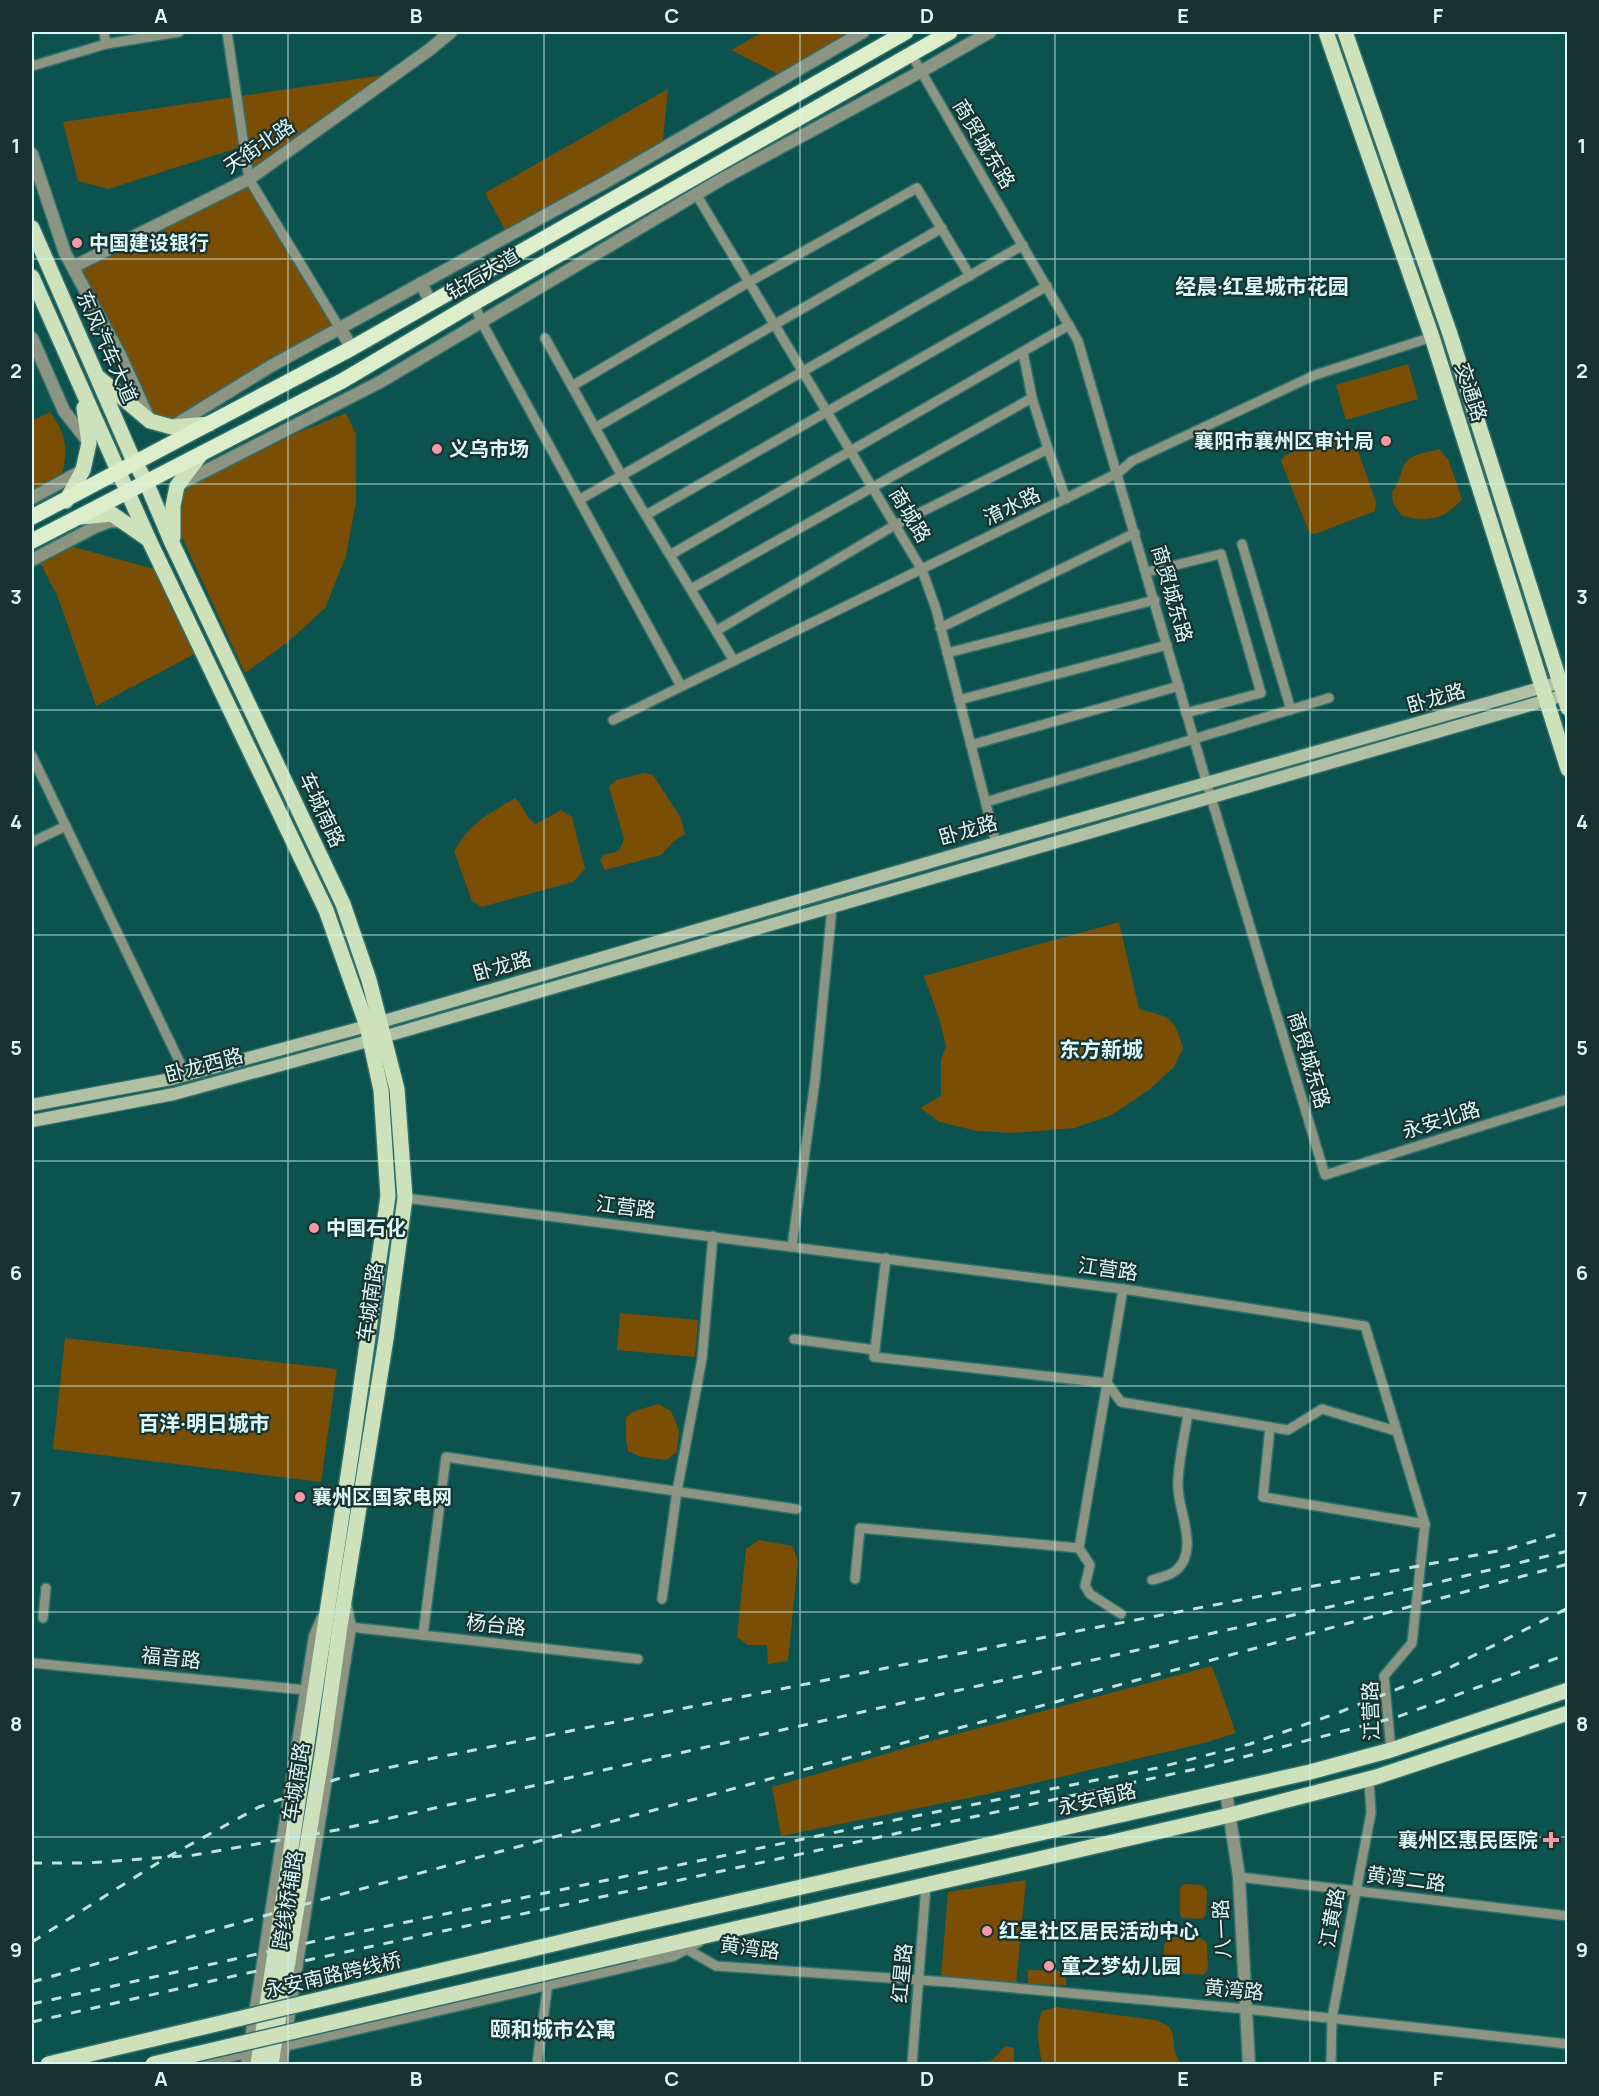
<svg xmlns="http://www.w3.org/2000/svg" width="1599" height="2096" font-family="Manrope,'Noto Sans SC',sans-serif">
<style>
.green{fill:#7b4e06}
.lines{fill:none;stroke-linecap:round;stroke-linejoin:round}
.minor-casing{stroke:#31706c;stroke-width:12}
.tertiary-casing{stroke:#31706c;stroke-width:15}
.secondary-casing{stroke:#31706c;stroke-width:15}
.primary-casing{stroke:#31706c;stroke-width:18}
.trunk-casing{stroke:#31706c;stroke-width:18}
.minor{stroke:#8b9582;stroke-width:9}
.tertiary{stroke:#8b9582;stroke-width:12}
.secondary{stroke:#b0c0a3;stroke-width:12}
.primary{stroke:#cde1bb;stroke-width:15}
.trunk{stroke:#dcefca;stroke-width:15}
.rail{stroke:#bee3df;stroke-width:3;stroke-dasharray:10 10;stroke-linecap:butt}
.primary-bridge-casing{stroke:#31706c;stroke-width:18;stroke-linecap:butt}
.primary-bridge{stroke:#cde1bb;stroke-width:15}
.grid{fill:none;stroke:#dbfaf7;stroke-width:1.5;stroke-opacity:0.55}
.poi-dot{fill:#f39aa7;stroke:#183231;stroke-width:2}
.labels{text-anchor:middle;stroke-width:4.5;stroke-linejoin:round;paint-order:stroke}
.street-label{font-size:20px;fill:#dbfaf7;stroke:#183231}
.poi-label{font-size:20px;font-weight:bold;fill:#dbfaf7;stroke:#183231;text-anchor:start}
.neighbourhood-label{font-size:21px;font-weight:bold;fill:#dbfaf7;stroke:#183231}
.neatline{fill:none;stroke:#dbfaf7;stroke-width:2}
.grid-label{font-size:20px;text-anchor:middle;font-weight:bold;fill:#dbfaf7}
</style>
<rect width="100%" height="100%" fill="#0c524e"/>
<!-- green -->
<g class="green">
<polygon points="763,32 864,32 784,77 731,50"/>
<polygon points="397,73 249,179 339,327 172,427 150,421 73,267 249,179 244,146 108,189 78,181 63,122"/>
<polygon points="668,89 662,149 508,235 485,193"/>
<polygon points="1408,364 1418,399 1346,420 1336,385"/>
<path d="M50,412C69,439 68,451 60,483L32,494V421Z"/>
<polygon points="346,413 356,434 356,502 346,556 325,608 289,641 245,673 173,518 177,486 200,473"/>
<polygon points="1336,436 1341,438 1346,448 1358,451 1376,502 1375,511 1315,534 1309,532 1281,461 1285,455"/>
<path d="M1439,449L1448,459L1462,499C1444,520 1429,522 1402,516L1393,503L1392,493C1398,485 1399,479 1402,470C1406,454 1425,453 1439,449Z"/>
<polygon points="63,544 165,572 202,650 96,706 57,595 37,557"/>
<polygon points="644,773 653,775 681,818 685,834 673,842 661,855 605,870 600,861 603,855 619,851 624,839 609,787 616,780"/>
<path d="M515,798C525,808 524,816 536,824L561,810L572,817L585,869L573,882L482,907L472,901L454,851C472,821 486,816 515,798Z"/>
<path d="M1119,922L1139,1009C1169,1017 1174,1016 1183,1048L1174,1067L1150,1089L1112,1115L1074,1128L1012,1133L977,1131L940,1122L920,1108L941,1096V1060L946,1046L940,1021L924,976Z"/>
<polygon points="620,1313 698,1320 695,1357 617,1350"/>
<polygon points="65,1338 337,1369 321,1482 53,1449"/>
<polygon points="658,1404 671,1411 679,1431 677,1452 666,1460 641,1457 628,1451 626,1439 626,1418 632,1412"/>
<polygon points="759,1540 792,1546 798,1560 788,1661 768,1664 767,1645 748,1645 737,1637 746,1549"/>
<polygon points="1212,1666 1236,1733 1204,1743 988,1794 781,1836 772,1787 923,1743"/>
<polygon points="1026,1880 1016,1984 941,1978 948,1892"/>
<polygon points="1184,1884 1203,1885 1207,1891 1206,1915 1202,1919 1182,1918 1180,1914 1180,1888"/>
<polygon points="1168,1937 1200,1938 1205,1941 1207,1944 1208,1969 1204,1975 1166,1972 1163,1970 1164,1945"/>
<polygon points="1028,1970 1066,1971 1066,1985 1028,1984"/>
<path d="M1056,2007L1155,2020C1186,2030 1164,2044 1182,2064H1042C1039,2046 1035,2029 1042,2011Z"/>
<polygon points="1005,2046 1014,2048 1014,2064 958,2064 993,2060"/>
</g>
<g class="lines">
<!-- minor casing -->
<g class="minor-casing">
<g id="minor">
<polyline points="104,32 106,44"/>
<polyline points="227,32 249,179 339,327"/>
<polyline points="911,54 1078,341 1207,784 1325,1175 1568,1099"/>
<polyline points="32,66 106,44 179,32"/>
<polyline points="696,194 922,570 936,609 996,843"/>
<polyline points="474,303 481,321 681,686"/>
<polyline points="545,338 622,476 734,661"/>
<polyline points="572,386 749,282 917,188 970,276"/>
<polyline points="595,428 942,228"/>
<polyline points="1048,449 1066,499"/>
<polyline points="579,500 1023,245"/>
<polyline points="646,515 1047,286"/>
<polyline points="1242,544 1291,710"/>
<polyline points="670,555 1069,325"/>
<polyline points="1147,572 1221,554 1261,693 1186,713"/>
<polyline points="691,589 1032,398 1023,352"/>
<polyline points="940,628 1135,533"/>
<polyline points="716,631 895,525 1048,449 1032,398"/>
<polyline points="947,653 1155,600"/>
<polyline points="959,700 1167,645"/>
<polyline points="613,720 1118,473 1132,461 1315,375 1432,337"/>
<polyline points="971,745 1179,686"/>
<polyline points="32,756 186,1075"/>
<polyline points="986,802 1329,698"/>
<polyline points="32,842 66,826"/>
<polyline points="405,1198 1123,1289 1365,1326 1425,1524 1412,1643 1384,1676 1391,1750"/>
<polyline points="792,1246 815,1081 832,908"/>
<polyline points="886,1258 874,1357 1107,1383 1121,1402 1288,1430 1322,1409 1396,1431"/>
<polyline points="794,1339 875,1350"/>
<polyline points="1270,1427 1263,1497 1425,1524"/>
<polyline points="1079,1548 1090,1565 1085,1586 1090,1594 1121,1614"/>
<polyline points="855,1579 860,1528 1079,1548 1123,1289"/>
<path d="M1152,1580C1158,1578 1168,1576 1174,1572C1201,1552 1178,1511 1178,1487C1177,1467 1185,1435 1188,1413"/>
<polyline points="662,1599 677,1491 702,1359 713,1236"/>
<polyline points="43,1618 46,1588"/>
<polyline points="350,1627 638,1659"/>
<polyline points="423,1635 446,1457 796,1509"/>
<polyline points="32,1663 306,1690"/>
<polyline points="1239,1877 1568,1916"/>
<polyline points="685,1948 716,1966 948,1982 1246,2009 1568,2044"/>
<polyline points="537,2064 548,1983"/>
<polyline points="912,2064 926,1885"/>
<polyline points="1331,2064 1332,2018 1371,1813 1369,1779"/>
</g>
</g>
<!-- tertiary casing -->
<g class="tertiary-casing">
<g id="tertiary">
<polyline points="32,154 65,253 120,355 149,419"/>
<polyline points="73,267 249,179 429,50 451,32"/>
<polyline points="421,283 431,303"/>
<polyline points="339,327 352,348"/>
<polyline points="32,338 64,411 89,443"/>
<polyline points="172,427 271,366 604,183 863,32"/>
<polyline points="180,484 380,382 722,179 920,72 990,32"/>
<polyline points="32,498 83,470"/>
<polyline points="32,560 95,527 111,521 126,522"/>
<polyline points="1226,1792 1239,1877 1249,2064"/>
<polyline points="284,2045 673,1955 698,1941"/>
<polyline points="197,2064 250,2051"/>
<polyline points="247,2064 315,1636 323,1618"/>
<polyline points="281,2064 350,1627 345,1603"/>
</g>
</g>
<!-- secondary casing -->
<g class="secondary-casing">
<g id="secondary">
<polyline points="32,1105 171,1079 367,1026 996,843 1568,680"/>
<polyline points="32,1121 174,1094 383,1037 1568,694"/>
</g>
</g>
<!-- primary casing -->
<g class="primary-casing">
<g id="primary">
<polyline points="1326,32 1432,337 1568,769"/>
<polyline points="1345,32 1450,334 1568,708"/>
<polyline points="32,228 132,457 146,482 172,543 343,904 369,980 397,1089 405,1198 386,1339 340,1626 322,1755 271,2064"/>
<polyline points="32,277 149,540 326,910 367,1026 381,1090 388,1196 352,1449 258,2064"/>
<polyline points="99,378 150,421 172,427 209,424"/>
<polyline points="66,501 83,470 89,443 84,408"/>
<polyline points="81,517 112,514 148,539"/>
<polyline points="173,537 173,506 177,486 201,454"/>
<polyline points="629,1926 1310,1772 1391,1750 1568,1690"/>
<polyline points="635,1952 1230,1815 1376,1777 1568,1713"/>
</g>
</g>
<!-- trunk casing -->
<g class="trunk-casing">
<g id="trunk">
<polyline points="32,517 352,348 906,32"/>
<polyline points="32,541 342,381 474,303 950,32"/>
</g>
</g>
<!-- minor -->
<use href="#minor" class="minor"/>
<!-- tertiary -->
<use href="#tertiary" class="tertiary"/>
<!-- secondary -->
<use href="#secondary" class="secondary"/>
<!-- primary -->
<use href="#primary" class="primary"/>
<!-- trunk -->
<use href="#trunk" class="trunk"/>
<!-- rail -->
<g class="rail">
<polyline points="32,1863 87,1863 194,1855 337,1830 1427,1585 1568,1551"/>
<polyline points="32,1942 164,1859 259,1807 337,1779 414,1762 957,1654 1508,1549 1568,1531"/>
<polyline points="32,1982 320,1900 1568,1564"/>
<polyline points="32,2004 316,1941 875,1824 1157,1768 1250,1744 1340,1712 1443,1671 1568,1608"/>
<polyline points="32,2022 234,1976 1205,1767 1397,1717 1568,1654"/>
</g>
<!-- primary-bridge casing -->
<g class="primary-bridge-casing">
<g id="primary-bridge">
<polyline points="48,2064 629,1926"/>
<polyline points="153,2064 635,1952"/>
</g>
</g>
<!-- primary-bridge -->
<use href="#primary-bridge" class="primary-bridge"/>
</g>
<!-- grid -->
<path class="grid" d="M288,32V2064M544,32V2064M800,32V2064M1055,32V2064M1310,32V2064M32,259H1568M32,484H1568M32,710H1568M32,935H1568M32,1161H1568M32,1386H1568M32,1612H1568M32,1837H1568"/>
<!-- markers -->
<g class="poi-dot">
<circle cx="77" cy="243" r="6"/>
<circle cx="1386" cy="441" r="6"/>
<circle cx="437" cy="449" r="6"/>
<circle cx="314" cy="1228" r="6"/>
<circle cx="300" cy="1497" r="6"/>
<path d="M1548 1831h6v6h6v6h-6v6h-6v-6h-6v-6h6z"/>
<circle cx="987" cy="1931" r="6"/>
<circle cx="1049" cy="1966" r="6"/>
</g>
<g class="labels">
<!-- street labels -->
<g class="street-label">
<text transform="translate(984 144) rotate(59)" y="7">商贸城东路</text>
<text transform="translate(259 146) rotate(-34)" y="7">天街北路</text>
<text transform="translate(483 274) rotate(-30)" y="7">钻石大道</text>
<text transform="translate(107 347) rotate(66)" y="7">东风汽车大道</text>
<text transform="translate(1471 392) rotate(72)" y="7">交通路</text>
<text transform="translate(1012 506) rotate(-26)" y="7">淯水路</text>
<text transform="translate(910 515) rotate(59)" y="7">商城路</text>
<text transform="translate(1172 594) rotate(74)" y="7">商贸城东路</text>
<text transform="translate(1436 698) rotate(-16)" y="7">卧龙路</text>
<text transform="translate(322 810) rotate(65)" y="7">车城南路</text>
<text transform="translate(968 830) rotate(-16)" y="7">卧龙路</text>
<text transform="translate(502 966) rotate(-16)" y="7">卧龙路</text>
<text transform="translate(1309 1060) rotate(73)" y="7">商贸城东路</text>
<text transform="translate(204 1065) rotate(-15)" y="7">卧龙西路</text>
<text transform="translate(1441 1120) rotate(-17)" y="7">永安北路</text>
<text transform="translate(626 1207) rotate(7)" y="7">江营路</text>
<text transform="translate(1108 1269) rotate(8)" y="7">江营路</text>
<text transform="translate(370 1302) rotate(-82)" y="7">车城南路</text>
<text transform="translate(496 1625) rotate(6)" y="7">杨台路</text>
<text transform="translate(171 1658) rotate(6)" y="7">福音路</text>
<text transform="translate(1371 1711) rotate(-92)" y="7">江营路</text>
<text transform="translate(296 1782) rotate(-81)" y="7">车城南路</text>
<text transform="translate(1097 1799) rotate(-13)" y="7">永安南路</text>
<text transform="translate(1406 1879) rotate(7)" y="7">黄湾二路</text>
<text transform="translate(288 1900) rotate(-81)" y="7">跨线桥辅路</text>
<text transform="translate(1332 1918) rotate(-80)" y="7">江黄路</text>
<text transform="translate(1222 1929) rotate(-93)" y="7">八一路</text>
<text transform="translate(750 1948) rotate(7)" y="7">黄湾路</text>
<text transform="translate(902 1973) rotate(-85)" y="7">红星路</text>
<text transform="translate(333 1975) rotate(-13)" y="7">永安南路跨线桥</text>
<text transform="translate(1234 1990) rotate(5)" y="7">黄湾路</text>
</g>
<!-- poi labels -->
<g class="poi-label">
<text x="89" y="250">中国建设银行</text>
<text x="1374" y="448" text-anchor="end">襄阳市襄州区审计局</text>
<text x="449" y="456">义乌市场</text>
<text x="326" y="1235">中国石化</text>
<text x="312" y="1504">襄州区国家电网</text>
<text x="1538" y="1847" text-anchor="end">襄州区惠民医院</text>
<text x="999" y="1938">红星社区居民活动中心</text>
<text x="1061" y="1973">童之梦幼儿园</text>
</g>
<!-- neighbourhood labels -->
<g class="neighbourhood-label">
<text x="1262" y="294">经晨·红星城市花园</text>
<text x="1101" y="1057">东方新城</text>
<text x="204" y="1431">百洋·明日城市</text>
<text x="553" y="2037">颐和城市公寓</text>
</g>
</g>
<!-- border -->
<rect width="1599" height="2096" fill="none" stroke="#183231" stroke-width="66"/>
<rect x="33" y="33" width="1533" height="2030" class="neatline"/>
<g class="grid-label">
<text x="161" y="23">A</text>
<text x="416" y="23">B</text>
<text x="672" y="23">C</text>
<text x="927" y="23">D</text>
<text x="1183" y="23">E</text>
<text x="1438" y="23">F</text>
<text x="16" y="153">1</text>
<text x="1582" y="153">1</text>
<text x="16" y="378">2</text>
<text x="1582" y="378">2</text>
<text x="16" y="604">3</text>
<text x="1582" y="604">3</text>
<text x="16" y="829">4</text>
<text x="1582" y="829">4</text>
<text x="16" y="1055">5</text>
<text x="1582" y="1055">5</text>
<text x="16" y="1280">6</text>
<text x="1582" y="1280">6</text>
<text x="16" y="1506">7</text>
<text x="1582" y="1506">7</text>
<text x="16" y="1731">8</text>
<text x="1582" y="1731">8</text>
<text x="16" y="1957">9</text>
<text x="1582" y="1957">9</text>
<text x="161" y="2086">A</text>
<text x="416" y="2086">B</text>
<text x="672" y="2086">C</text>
<text x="927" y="2086">D</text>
<text x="1183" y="2086">E</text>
<text x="1438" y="2086">F</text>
</g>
</svg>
